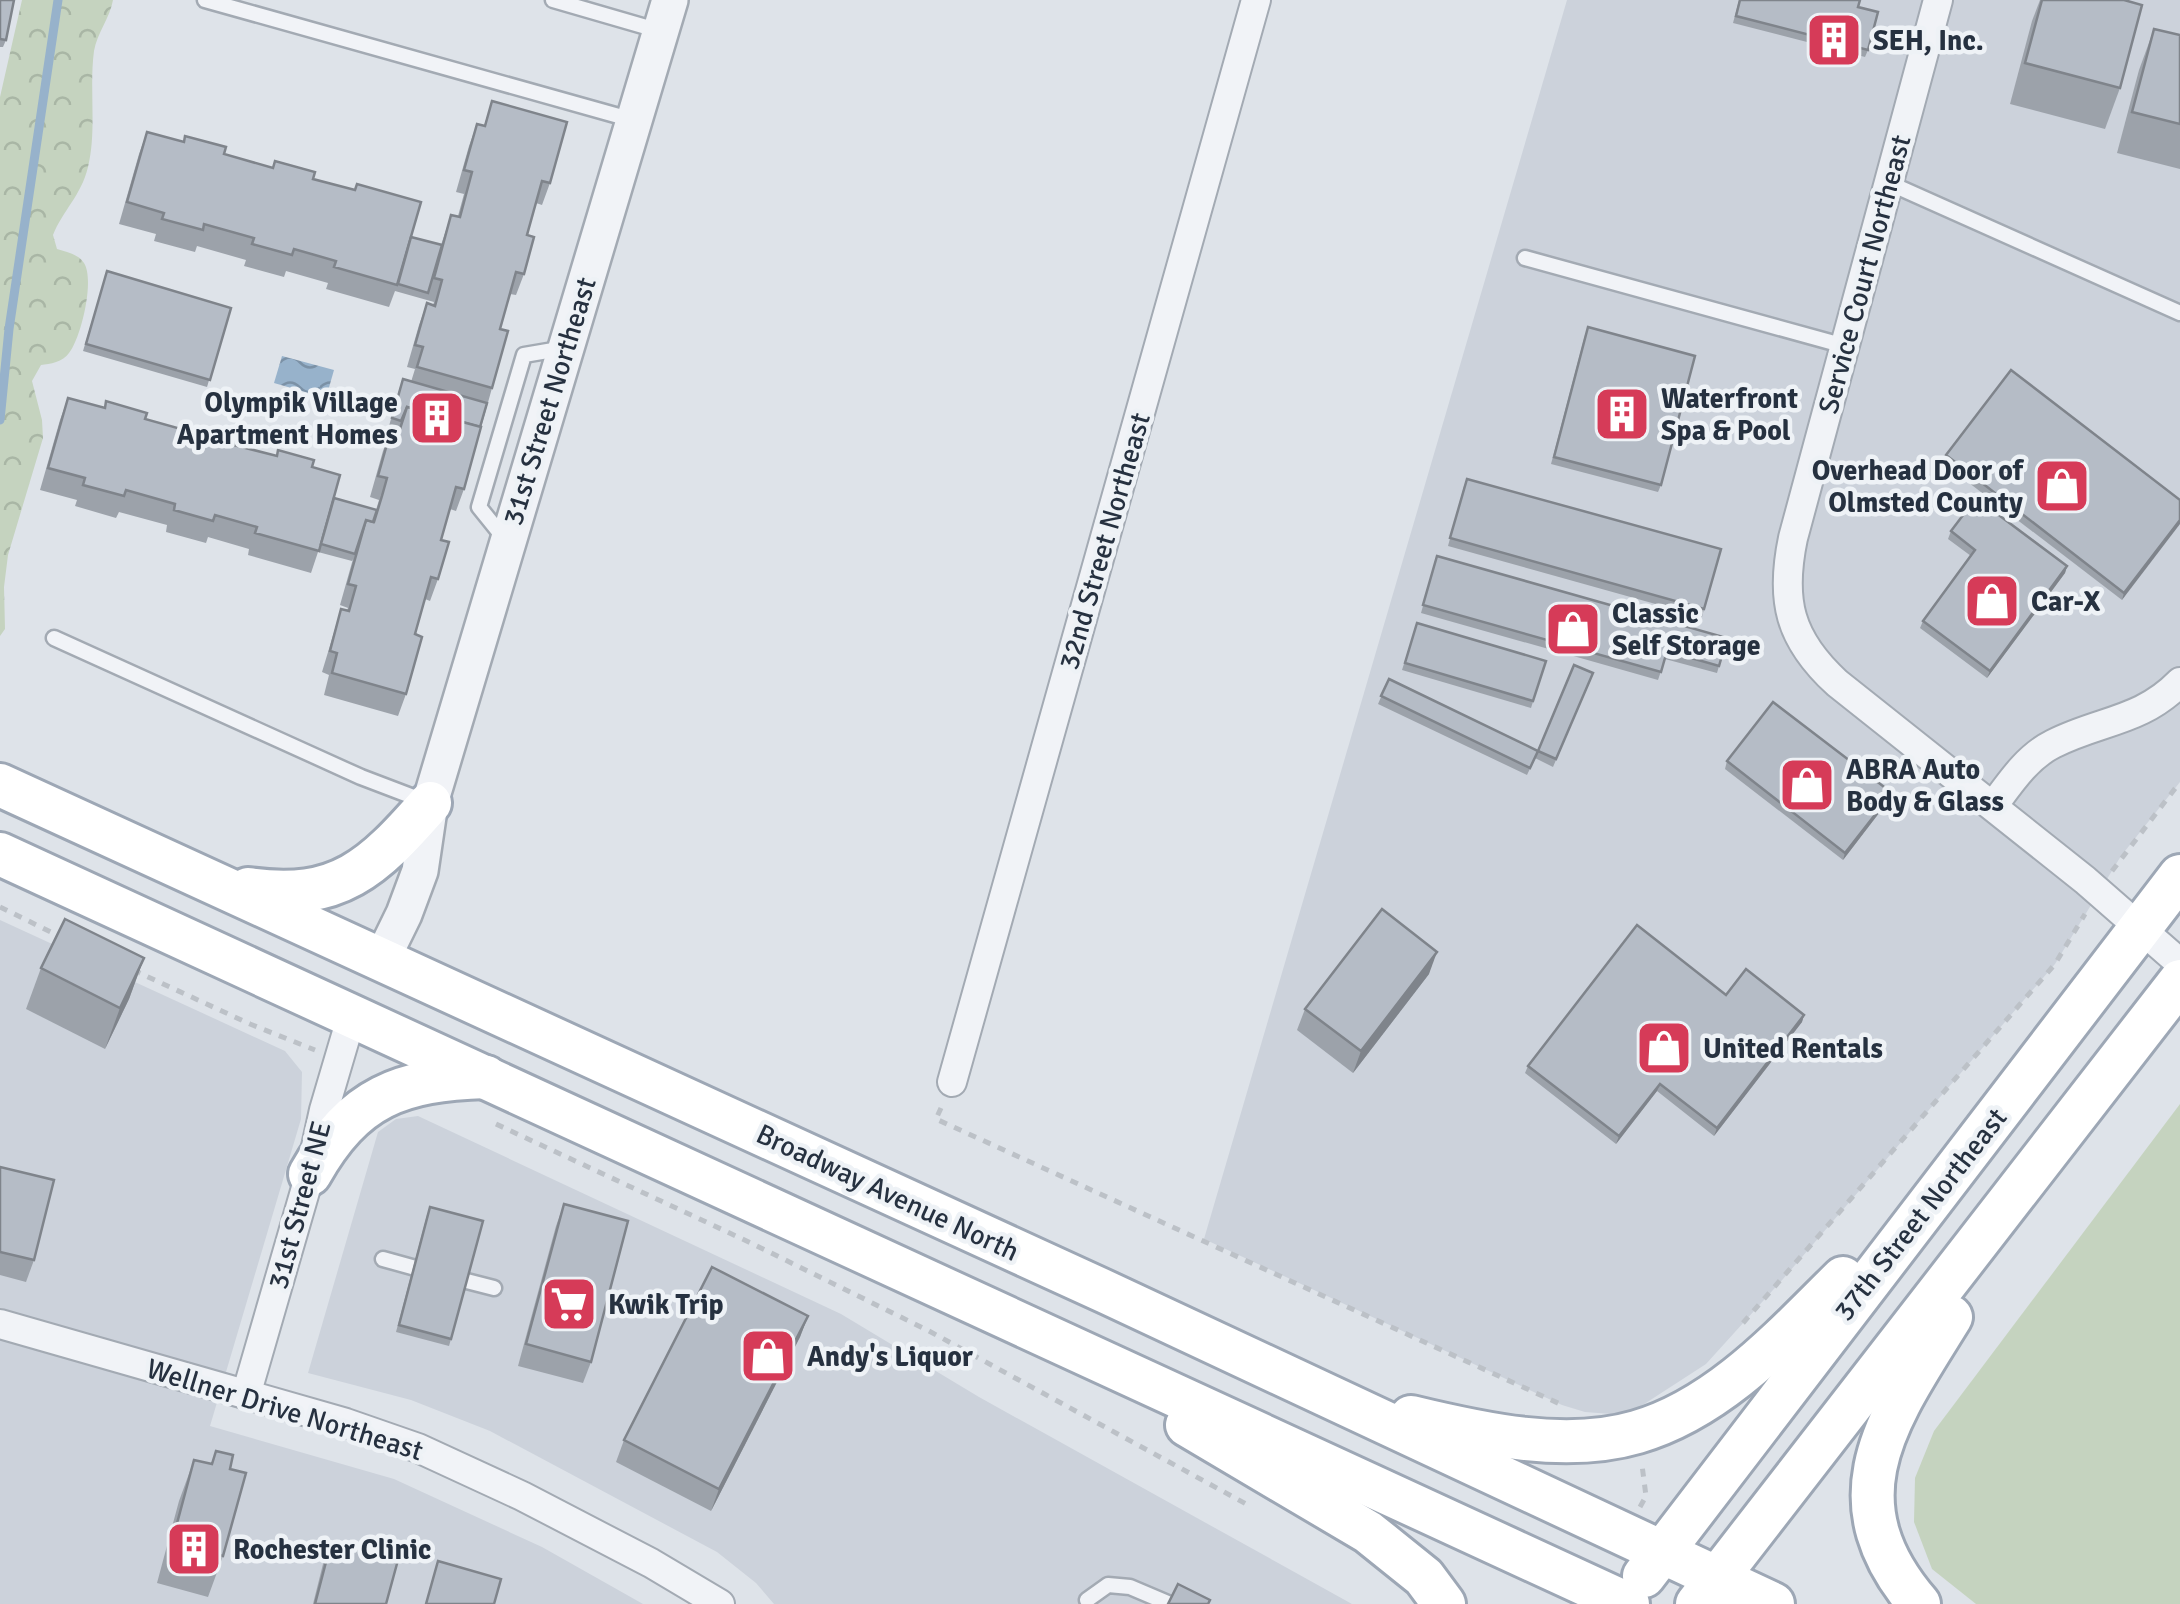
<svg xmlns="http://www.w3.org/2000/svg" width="2180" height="1604" font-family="Signika,sans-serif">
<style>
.built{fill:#ccd2db}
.grass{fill:#c5d3bf}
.forest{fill:url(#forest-crowns)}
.water{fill:url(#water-waves)}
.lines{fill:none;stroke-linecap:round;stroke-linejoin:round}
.stream{stroke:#97b2cb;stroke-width:9}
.service-casing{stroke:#a3aab3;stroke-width:19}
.minor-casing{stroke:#a3aab3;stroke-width:32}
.tertiary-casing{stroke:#a3aab3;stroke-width:40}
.primary-casing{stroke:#9da7b5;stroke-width:48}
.path{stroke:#bcc1c7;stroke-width:5;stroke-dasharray:8 8;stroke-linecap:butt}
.service{stroke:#f1f3f7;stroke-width:14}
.minor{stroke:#f1f3f7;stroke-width:28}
.tertiary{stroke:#f1f3f7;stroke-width:35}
.primary{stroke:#fff;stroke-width:42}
.wall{fill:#9ca2aa}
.shaded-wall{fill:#7f848b}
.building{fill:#b5bcc6;stroke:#7f848b;stroke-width:2.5}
.labels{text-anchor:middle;stroke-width:9;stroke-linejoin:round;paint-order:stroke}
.poi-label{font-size:28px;font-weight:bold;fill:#263140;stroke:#eef2f6;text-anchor:start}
.street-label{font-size:28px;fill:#263140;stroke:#eef2f6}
</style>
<defs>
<pattern id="forest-crowns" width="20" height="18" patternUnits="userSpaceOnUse" patternTransform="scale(2.5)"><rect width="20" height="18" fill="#c5d3bf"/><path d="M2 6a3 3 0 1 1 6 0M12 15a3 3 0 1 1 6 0" fill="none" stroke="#a9b6a5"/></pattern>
<pattern id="water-waves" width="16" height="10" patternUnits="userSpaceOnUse" patternTransform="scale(2.5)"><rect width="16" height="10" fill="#97b2cb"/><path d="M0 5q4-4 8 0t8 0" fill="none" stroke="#7b91a6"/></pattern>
</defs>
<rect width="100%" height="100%" fill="#dee3e9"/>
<!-- built -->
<g class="built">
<polygon points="1567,0 2180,0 2180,782 2121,856 2055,964 1783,1279 1706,1364 1635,1410 1611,1414 1585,1412 1562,1405 1204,1239"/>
<polygon points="0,920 285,1051 302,1072 301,1119 210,1426 394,1479 542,1547 643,1604 0,1604"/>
<polygon points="418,1116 841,1314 979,1397 1352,1604 774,1604 756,1583 717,1552 490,1431 411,1400 308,1373 378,1132 396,1119"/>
</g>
<!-- grass -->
<polygon class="grass" points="2180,1104 2180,1604 1976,1604 1932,1569 1914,1522 1915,1478 1934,1431"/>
<!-- forest -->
<path class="forest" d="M22,0H113C110,18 97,33 94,51C89,88 97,130 88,167C81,196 63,210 53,235L57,249C67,252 78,254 84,263C95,280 81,338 69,353C63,362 50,364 41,365L32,381L42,420L43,438L8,555L4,587L5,629L0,636V97Z"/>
<!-- water -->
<polygon class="water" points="282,356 334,370 326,398 274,383"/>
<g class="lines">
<!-- stream -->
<polyline class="stream" points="0,420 9,329 58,0"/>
<!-- service casing -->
<g class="service-casing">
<g id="service">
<polyline points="205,0 633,120"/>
<polyline points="553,0 660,31"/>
<polyline points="1889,183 2180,313"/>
<polyline points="1525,258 1845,346"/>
<polyline points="504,538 479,507 524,355 565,348"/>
<polyline points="54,638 361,777 424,801"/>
<polyline points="383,1259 430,1272"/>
<polyline points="451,1277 494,1288"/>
<polyline points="1087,1600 1108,1585 1130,1587 1170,1604"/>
</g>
</g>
<!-- minor casing -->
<g class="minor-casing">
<g id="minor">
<path d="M1938,0L1793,538C1780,600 1789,639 1837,683L2085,880L2180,963"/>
<path d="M1993,806C2010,783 2027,757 2053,744C2100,720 2141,722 2180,682"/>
<polyline points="952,1082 1256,0"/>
<polyline points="0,1324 346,1423 418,1448 522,1496 651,1563 720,1604"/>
<polyline points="246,1395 310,1174 324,1110 352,1015"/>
</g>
</g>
<!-- tertiary casing -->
<g class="tertiary-casing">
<polyline id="tertiary" points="382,959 404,914 420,871 430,803 670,0"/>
</g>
<!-- primary casing -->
<g class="primary-casing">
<g id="primary">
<polyline points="0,785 1108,1293 1773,1604"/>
<polyline points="0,854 1628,1604"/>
<path d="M248,889C339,902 373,868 430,803"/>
<path d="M310,1174C354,1096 400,1080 486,1077"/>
<path d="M1411,1417C1481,1434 1566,1453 1637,1432C1720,1408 1784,1336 1843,1278"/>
<polyline points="1187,1425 1368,1532 1424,1577 1444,1604"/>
<polyline points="1644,1576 2180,876"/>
<polyline points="1697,1604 2180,981"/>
<path d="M1919,1604C1827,1497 1890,1416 1951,1317"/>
</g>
</g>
<!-- path -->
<g class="path">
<polyline points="2112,871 2180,782"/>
<polyline points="0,907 59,936"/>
<polyline points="133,970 250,1024 315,1050"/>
<polyline points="941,1108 936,1119 1560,1404"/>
<polyline points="496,1124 751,1243 929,1331 1248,1505"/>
<polyline points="1743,1323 2055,964 2085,914"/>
<polyline points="1640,1507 1646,1496 1642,1465"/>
</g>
<!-- service -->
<use href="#service" class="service"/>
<!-- minor -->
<use href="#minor" class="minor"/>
<!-- tertiary -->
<use href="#tertiary" class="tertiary"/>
<!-- primary -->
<use href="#primary" class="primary"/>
</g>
<!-- wall -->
<g class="wall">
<polygon points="0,0 6,40 3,47 0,47"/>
<polygon points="1739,0 1860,0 1858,7 1868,50 1865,57 1733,23"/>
<polygon points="2040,0 2124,0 2120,88 2105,129 2010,104 2032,21"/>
<polygon points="2154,29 2180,35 2180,169 2117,153 2139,70"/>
<polygon points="492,101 550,183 542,205 536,203 527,235 524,274 516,295 510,294 500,329 492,388 464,489 456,511 450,509 441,540 438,579 430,601 425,599 415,634 406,694 398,716 324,695 329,675 322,672 341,609 347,610 348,608 340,605 353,559 352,561 318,552 311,573 248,555 249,549 208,537 206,543 166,532 167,525 119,512 116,518 75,506 77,500 40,490 60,420 68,398 312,467 334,498 376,510 379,500 370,497 383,451 391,430 398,431 399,428 389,426 400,387 411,382 415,369 407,367 419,325 427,303 433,305 434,302 395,291 389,307 326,289 328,283 286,271 284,277 244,266 246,260 197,246 195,252 154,241 156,234 119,224 139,154 147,132 313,179 411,237 441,245 451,215 458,216 464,194 456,192 469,146 477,124 484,126"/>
<polygon points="107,271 231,308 207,387 83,351"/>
<polygon points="1585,335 1661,485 1658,492 1551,464"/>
<polygon points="1946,455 2180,500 2122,600 1943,463"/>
<polygon points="1464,486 1704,609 1702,617 1448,546"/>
<polygon points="1951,531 2067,566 2065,573 1987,678 1920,628 1923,621 1971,556 1948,539"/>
<polygon points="1437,556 1727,638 1717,673 1665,659 1658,680 1421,613"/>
<polygon points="1417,623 1546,661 1531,708 1402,670"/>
<polygon points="1593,673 1553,767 1535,758 1527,775 1378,704 1389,679 1538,751"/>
<polygon points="1727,761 1889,800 1843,860 1725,769"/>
<polygon points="144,958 129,999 105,1049 26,1009 41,968"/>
<polygon points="1429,974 1353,1073 1297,1030 1305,1009"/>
<polygon points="1726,995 1804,1015 1802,1022 1714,1136 1657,1091 1616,1144 1525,1073 1528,1066"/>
<polygon points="0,1167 34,1260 26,1282 0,1275"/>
<polygon points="564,1204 591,1362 583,1383 518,1366 556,1226"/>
<polygon points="427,1215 451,1339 449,1346 396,1332"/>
<polygon points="808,1316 800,1337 711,1511 616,1462 624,1440"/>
<polygon points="216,1451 230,1469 223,1556 208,1597 157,1583 179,1501 194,1460 211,1464"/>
<polygon points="331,1543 386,1604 313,1604 323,1564"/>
</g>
<!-- shaded-wall -->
<g class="shaded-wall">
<polygon points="2180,520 2180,524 2122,600 2124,593"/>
<polygon points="2067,566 2065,573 1987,678 1990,671"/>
<polygon points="1892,793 1889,800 1843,860 1845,853"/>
<polygon points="1437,952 1429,974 1353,1073 1361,1051"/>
<polygon points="144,958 129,999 105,1049 120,1008"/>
<polygon points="1804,1015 1802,1022 1714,1136 1717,1128"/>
<polygon points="1660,1084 1657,1091 1616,1144 1619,1136"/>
<polygon points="808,1316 800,1337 711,1511 719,1489"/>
</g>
<!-- building -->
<g class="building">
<polygon points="0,0 14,0 6,40 0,39"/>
<polygon points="1740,0 1860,0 1858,7 1878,12 1868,50 1736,16"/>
<polygon points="2042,0 2124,0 2142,5 2120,88 2025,63"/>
<polygon points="2154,29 2180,35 2180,124 2132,112"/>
<polygon points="492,101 567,122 550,183 542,181 527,235 534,237 524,274 516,272 500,329 508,331 492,388 417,367 423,347 415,345 427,303 435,306 442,280 434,278 451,215 460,217 472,172 464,170 477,124 485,126"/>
<polygon points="147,132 184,142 185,136 226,147 224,154 273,168 275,161 315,172 313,179 355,190 357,184 421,202 397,285 334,267 336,261 294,249 292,255 252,244 254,238 204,224 203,230 162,219 164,213 127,202"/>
<polygon points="411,237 442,245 428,293 398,284"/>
<polygon points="107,271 231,308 210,380 86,344"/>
<polygon points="1588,327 1695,356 1661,485 1554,457"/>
<polygon points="2011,370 2180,500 2180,520 2124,593 1946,455"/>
<polygon points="403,379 487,403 480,427 407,407 401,421 392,418"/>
<polygon points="68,398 105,408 106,401 147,413 145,419 195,433 196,427 236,438 234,445 277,456 278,450 314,460 312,467 340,475 319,551 255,533 257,527 215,515 213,521 174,510 175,504 126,490 124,496 83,485 85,478 48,468"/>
<polygon points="407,407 481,427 464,489 456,487 441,540 449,542 438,579 431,577 415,634 422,637 406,694 332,673 337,653 330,651 341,609 349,611 356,586 348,584 366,520 374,522 382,496 387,478 378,476 391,430 399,432"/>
<polygon points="1467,479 1721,549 1704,609 1450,538"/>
<polygon points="334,498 377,510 373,522 366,520 355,554 321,544"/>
<polygon points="1976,498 2067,566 1990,671 1923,621 1975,550 1951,531"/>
<polygon points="1437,556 1727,638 1719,666 1667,651 1661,672 1423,605"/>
<polygon points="1417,623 1546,661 1533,701 1405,663"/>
<polygon points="1574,665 1593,673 1556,759 1538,751"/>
<polygon points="1389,679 1538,751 1530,768 1381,696"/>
<polygon points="1773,702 1892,793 1845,853 1727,761"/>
<polygon points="1382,909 1437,952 1361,1051 1305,1009"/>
<polygon points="65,919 144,958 120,1008 41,968"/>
<polygon points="1637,925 1726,995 1746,969 1804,1015 1717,1128 1660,1084 1619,1136 1528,1066"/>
<polygon points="0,1167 54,1180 34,1260 0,1252"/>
<polygon points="564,1204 628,1221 591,1362 526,1344"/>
<polygon points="430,1207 483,1221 451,1339 399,1325"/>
<polygon points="712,1267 808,1316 719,1489 624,1440"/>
<polygon points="216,1451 233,1455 230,1469 246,1473 223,1556 172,1542 194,1460 212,1464"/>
<polygon points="331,1543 398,1560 386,1604 315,1604"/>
<polygon points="438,1561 501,1579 494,1604 426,1604"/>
<polygon points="1178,1584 1210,1600 1208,1604 1168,1604"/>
</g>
<!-- icons -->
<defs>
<g id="building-square" transform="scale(2.875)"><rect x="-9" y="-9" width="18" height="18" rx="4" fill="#d63b58" stroke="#eef2f6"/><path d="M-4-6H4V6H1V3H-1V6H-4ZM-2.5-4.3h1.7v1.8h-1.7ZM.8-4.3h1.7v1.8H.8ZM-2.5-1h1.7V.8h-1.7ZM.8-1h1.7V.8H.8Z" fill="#fff"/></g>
<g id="shop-square" transform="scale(2.875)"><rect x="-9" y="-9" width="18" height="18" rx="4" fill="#d63b58" stroke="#eef2f6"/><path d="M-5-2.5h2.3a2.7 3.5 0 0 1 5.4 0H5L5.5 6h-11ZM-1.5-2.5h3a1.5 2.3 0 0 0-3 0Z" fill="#fff"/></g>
<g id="supermarket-square" transform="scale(2.875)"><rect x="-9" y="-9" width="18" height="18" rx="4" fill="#d63b58" stroke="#eef2f6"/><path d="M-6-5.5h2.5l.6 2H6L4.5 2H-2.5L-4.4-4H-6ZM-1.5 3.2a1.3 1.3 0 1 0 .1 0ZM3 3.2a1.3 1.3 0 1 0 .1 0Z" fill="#fff"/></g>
</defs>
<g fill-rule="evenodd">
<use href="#building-square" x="1834" y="40"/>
<use href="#building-square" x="1622" y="414"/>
<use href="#building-square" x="437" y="418"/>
<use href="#shop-square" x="2062" y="486"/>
<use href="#shop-square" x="1992" y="601"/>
<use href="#shop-square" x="1573" y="629"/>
<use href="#shop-square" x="1807" y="785"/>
<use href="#shop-square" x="1664" y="1048"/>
<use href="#supermarket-square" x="569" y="1304"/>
<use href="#shop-square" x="768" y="1356"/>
<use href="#building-square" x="194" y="1549"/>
</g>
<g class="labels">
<!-- poi labels -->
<g class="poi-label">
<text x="1873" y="50">SEH, Inc.</text>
<text x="1661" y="408">Waterfront<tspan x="1661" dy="32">Spa &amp; Pool</tspan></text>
<text x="398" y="412" text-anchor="end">Olympik Village<tspan x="398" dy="32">Apartment Homes</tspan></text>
<text x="2023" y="480" text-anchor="end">Overhead Door of<tspan x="2023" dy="32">Olmsted County</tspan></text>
<text x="2031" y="611">Car-X</text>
<text x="1612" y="623">Classic<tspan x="1612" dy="32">Self Storage</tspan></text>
<text x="1846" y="779">ABRA Auto<tspan x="1846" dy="32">Body &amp; Glass</tspan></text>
<text x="1703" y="1058">United Rentals</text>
<text x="608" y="1314">Kwik Trip</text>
<text x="807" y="1366">Andy's Liquor</text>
<text x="233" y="1559">Rochester Clinic</text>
</g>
<!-- street labels -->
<g class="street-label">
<text transform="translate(1864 274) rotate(-75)" y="10">Service Court Northeast</text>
<text transform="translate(549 401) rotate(-73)" y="10">31st Street Northeast</text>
<text transform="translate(1104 541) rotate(-74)" y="10">32nd Street Northeast</text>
<text transform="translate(888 1192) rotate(25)" y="10">Broadway Avenue North</text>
<text transform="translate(299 1205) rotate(-75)" y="10">31st Street NE</text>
<text transform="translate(1920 1214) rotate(-52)" y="10">37th Street Northeast</text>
<text transform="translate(285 1409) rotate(17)" y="10">Wellner Drive Northeast</text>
</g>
</g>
</svg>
